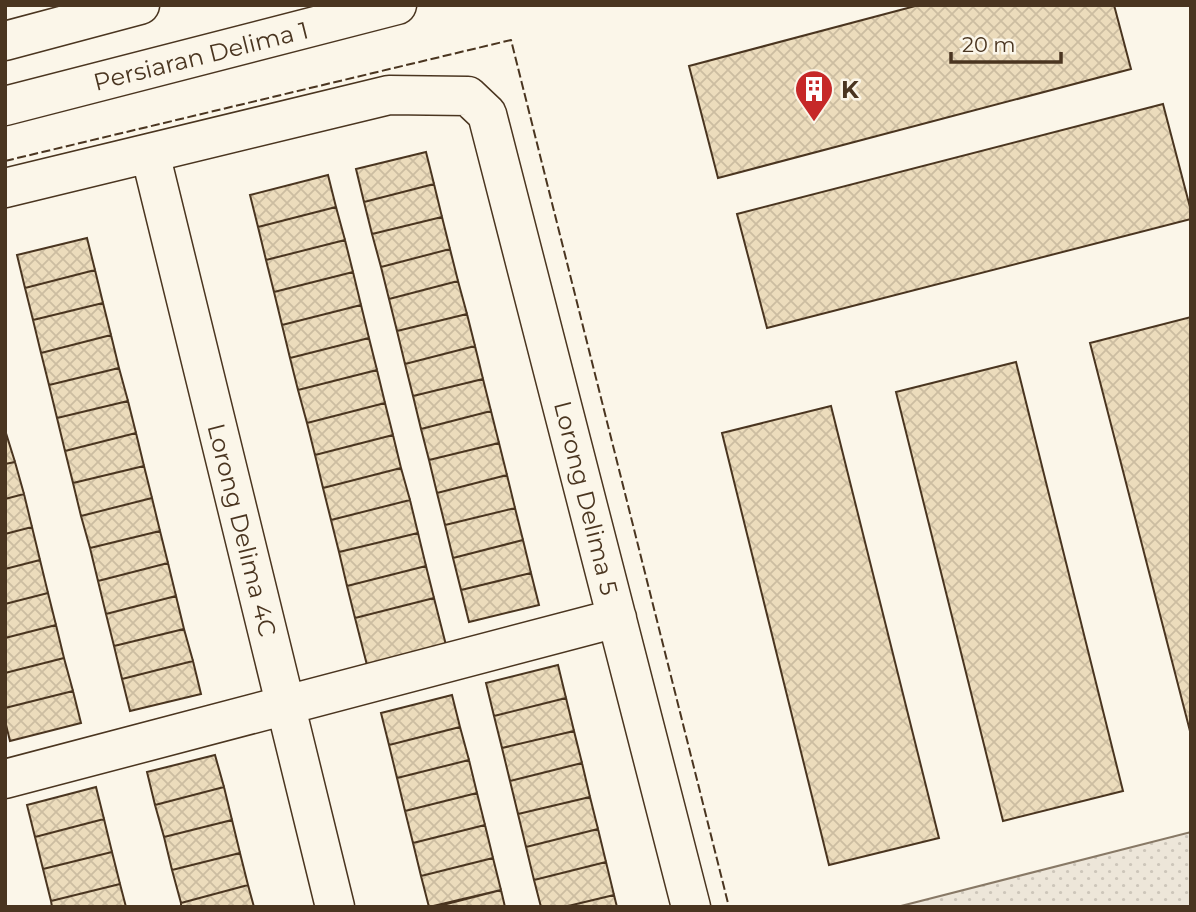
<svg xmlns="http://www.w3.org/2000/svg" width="1196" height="912" viewBox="0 0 1196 912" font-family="Montserrat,sans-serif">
	<defs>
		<pattern id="park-dots" width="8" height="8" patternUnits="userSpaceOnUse" patternTransform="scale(1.75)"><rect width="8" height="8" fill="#ede6d9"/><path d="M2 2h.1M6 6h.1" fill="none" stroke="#cdc6ba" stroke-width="1.8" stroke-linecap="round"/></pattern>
		<pattern id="building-cross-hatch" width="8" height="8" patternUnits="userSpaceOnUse" patternTransform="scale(1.75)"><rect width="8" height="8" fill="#ecdcbc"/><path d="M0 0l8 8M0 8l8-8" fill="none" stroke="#ccbda1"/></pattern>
	</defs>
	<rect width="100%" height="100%" fill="#fbf6e9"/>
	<!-- park -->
	<path fill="url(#park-dots)" stroke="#887966" stroke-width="2" d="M1191 832V907H897Z"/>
	<!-- building -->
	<path fill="url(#building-cross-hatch)" stroke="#4a3520" stroke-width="2" d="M919 5H1114L1131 69 718 178 689 66Z
		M1163 104 1191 211V219L767 328 737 214Z
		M426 152 434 184 364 202 356 169Z
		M328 175 336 207 258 227 250 195Z
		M434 184 442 217 372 234 364 202Z
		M336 207 345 240 266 260 258 227Z
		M442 217 450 249 381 267 372 234Z
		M87 238 95 270 25 288 17 255Z
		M345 240 353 272 274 292 266 260Z
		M450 249 458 281 389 299 381 267Z
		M95 270 103 303 33 320 25 288Z
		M353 272 361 305 282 325 274 292Z
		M458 281 467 314 397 331 389 299Z
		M103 303 111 335 41 353 33 320Z
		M361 305 369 338 290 358 282 325Z
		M467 314 475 346 405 364 397 331Z
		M1191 317V735L1090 343Z
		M111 335 119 368 49 385 41 353Z
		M369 338 377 370 298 390 290 358Z
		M475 346 483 379 413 396 405 364Z
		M1016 362 1123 791 1003 821 896 392Z
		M119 368 128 401 57 418 49 385Z
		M377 370 385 403 307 423 298 390Z
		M483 379 491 411 421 429 413 396Z
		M128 401 136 433 65 451 57 418Z
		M385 403 393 435 315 455 307 423Z
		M831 406 939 838 829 865 722 433Z
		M491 411 499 443 429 460 421 429Z
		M5 430 15 462 5 464Z
		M136 433 144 466 73 483 65 451Z
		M393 435 401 468 323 488 315 455Z
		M499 443 507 475 437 493 429 460Z
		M15 462 24 494 5 499V464Z
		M144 466 152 498 81 516 73 483Z
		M401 468 410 500 331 520 323 488Z
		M507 475 515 508 445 525 437 493Z
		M24 494 32 527 5 534V499Z
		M152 498 160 531 90 548 81 516Z
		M410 500 418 533 339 552 331 520Z
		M515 508 523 540 453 558 445 525Z
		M32 527 40 560 5 569V534Z
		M160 531 168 563 98 581 90 548Z
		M418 533 426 566 347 586 339 552Z
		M523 540 531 573 461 590 453 558Z
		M40 560 48 593 5 604V569Z
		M168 563 176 596 106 614 98 581Z
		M426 566 434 598 355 618 347 586Z
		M531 573 539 605 469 622 461 590Z
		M48 593 56 625 5 638V604Z
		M176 596 184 629 114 646 106 614Z
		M434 598 447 649 368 669 355 618Z
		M56 625 64 658 5 673V638Z
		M184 629 193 661 122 679 114 646Z
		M64 658 73 691 5 708V673Z
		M193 661 201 694 130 711 122 679Z
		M558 665 566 698 494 716 486 683Z
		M73 691 81 723 10 741 5 721V708Z
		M452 695 460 727 389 745 381 713Z
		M566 698 574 731 502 748 494 716Z
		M460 727 469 760 397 778 389 745Z
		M574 731 582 763 510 781 502 748Z
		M215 755 224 787 155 805 147 772Z
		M469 760 477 793 405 811 397 778Z
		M582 763 590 797 518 814 510 781Z
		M96 787 104 819 35 837 27 805Z
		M224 787 232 820 164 837 155 805Z
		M477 793 485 825 413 843 405 811Z
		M590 797 598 829 526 847 518 814Z
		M104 819 112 852 43 869 35 837Z
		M232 820 240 853 172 870 164 837Z
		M485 825 493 858 421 876 413 843Z
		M598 829 606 862 534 880 526 847Z
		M112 852 120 884 51 901 43 869Z
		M240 853 248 885 181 903 172 870Z
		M493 858 501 890 429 907 421 876Z
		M606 862 614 895 564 907H541L534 880Z
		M120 884 126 907H52L51 901Z
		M248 885 254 907H181V903Z
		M501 890 505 907H435Z
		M614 895 617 907H564Z"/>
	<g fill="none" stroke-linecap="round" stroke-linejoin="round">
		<defs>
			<path id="minor" d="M5 41 140 5
				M5 106 397 5
				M150 153 335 907
				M5 188 389 95 468 96 487 114 691 907
				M5 779 617 618"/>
		</defs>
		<!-- minor casing -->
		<use href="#minor" stroke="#4a3520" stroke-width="41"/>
		<!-- minor -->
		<use href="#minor" stroke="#fbf6e9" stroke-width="38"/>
		<!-- fence -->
		<path stroke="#4a3520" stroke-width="2" stroke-dasharray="9 3.5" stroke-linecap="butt" d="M5 161 511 40 729 907"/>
	</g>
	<!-- icons -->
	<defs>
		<symbol id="building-pin" viewBox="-11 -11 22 30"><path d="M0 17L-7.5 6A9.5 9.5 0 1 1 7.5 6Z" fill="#c62828" stroke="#fbf6e9"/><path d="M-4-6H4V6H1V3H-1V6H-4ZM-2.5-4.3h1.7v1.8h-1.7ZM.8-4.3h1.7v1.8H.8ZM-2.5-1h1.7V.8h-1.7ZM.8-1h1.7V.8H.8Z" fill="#fff"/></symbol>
	</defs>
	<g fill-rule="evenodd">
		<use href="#building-pin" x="792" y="67" width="44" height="60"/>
	</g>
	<g text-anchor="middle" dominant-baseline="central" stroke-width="5" stroke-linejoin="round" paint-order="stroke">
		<!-- street labels -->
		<g font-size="24" fill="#4a3520" stroke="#fbf6e9">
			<text transform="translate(201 56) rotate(-14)">Persiaran Delima 1</text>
			<text transform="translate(586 498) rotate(76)">Lorong Delima 5</text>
			<text transform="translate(242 530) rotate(76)">Lorong Delima 4C</text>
		</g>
		<!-- poi labels -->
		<g font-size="24" font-weight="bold" fill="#4a3520" stroke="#fbf6e9" text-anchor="start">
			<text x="841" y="89">K</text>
		</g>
	</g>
	<!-- border -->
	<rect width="1196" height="912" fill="none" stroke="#4a3520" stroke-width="14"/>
	<!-- scale -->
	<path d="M951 52v10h110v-10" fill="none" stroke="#4a3520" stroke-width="3.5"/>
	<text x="962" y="52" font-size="21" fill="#4a3520" stroke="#fbf6e9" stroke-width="5" paint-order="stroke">20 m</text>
</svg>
